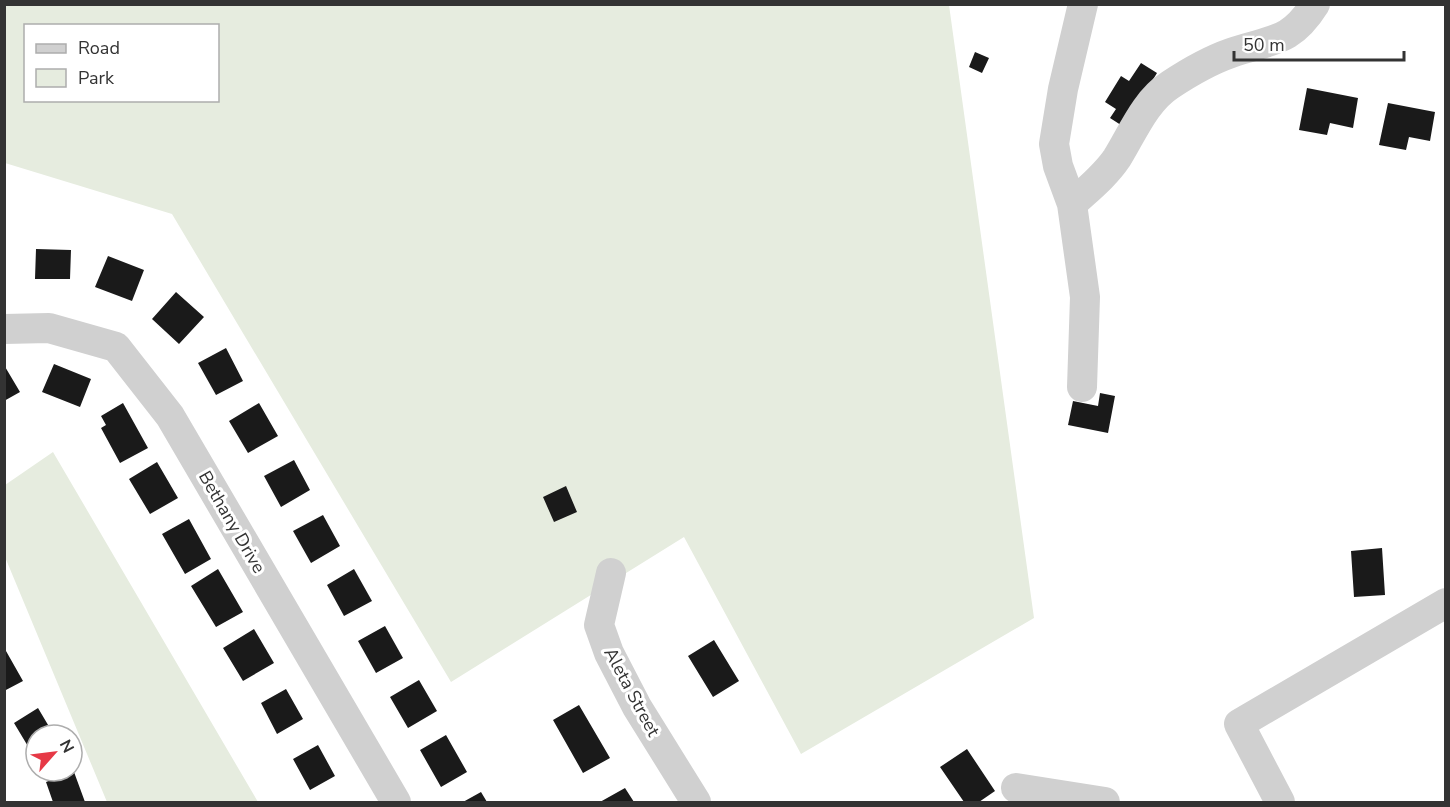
<svg xmlns="http://www.w3.org/2000/svg" width="1450" height="807" viewBox="0 0 1450 807" font-family="'Nunito Sans',sans-serif">
	<rect width="100%" height="100%" fill="#fff"/>
	<!-- green -->
	<path fill="#e6ecdf" fill-rule="evenodd" d="M4 5H949L1034 618 801 754 684 537 451 682 172 214 5 163ZM26 26H218V100H26Z
		M53 452 258 802H107L5 557V485Z"/>
	<!-- building -->
	<path fill="#1a1a1a" d="M975 52 989 58 982 73 969 67Z
		M1141 63 1157 73 1124 127 1110 118 1116 109 1105 102 1121 76 1129 81Z
		M1307 88 1358 98 1353 128 1330 123 1327 135 1299 130Z
		M1388 103 1435 112 1430 141 1409 137 1406 150 1379 145Z
		M36 249 71 250 70 279H35Z
		M108 256 144 270 132 301 95 287Z
		M176 292 204 317 179 344 152 319Z
		M226 348 243 381 216 395 198 363Z
		M54 364 91 379 80 407 42 392Z
		M4 365 20 392 4 401Z
		M1100 393 1115 396 1108 433 1068 425 1073 401 1098 406Z
		M123 403 148 448 120 463 101 428 106 425 101 416Z
		M259 403 278 436 248 453 229 421Z
		M294 460 310 490 281 507 264 476Z
		M157 462 178 498 150 514 129 479Z
		M566 486 577 512 554 522 543 497Z
		M323 515 340 546 311 563 293 531Z
		M189 519 211 559 185 574 162 534Z
		M1382 548 1385 595 1354 597 1351 551Z
		M218 569 243 612 216 627 191 586Z
		M354 569 372 601 344 616 327 585Z
		M385 626 403 658 376 673 358 641Z
		M254 629 274 663 243 681 223 648Z
		M714 640 739 681 713 697 688 656Z
		M6 651 23 681 4 691V652Z
		M419 680 437 711 408 728 390 697Z
		M286 689 303 719 277 734 261 703Z
		M579 705 610 758 583 773 553 720Z
		M38 708 54 735H36V750L32 753 14 723Z
		M446 735 467 772 441 787 420 750Z
		M318 745 335 776 310 790 293 759Z
		M967 749 995 791 979 802H964L940 767Z
		M74 772 85 802H53L46 782Z
		M625 788 634 802H600Z
		M481 792 487 802H463Z"/>
	<g fill="none" stroke-linecap="round" stroke-linejoin="round">
		<!-- minor -->
		<path stroke="#d0d0d0" stroke-width="30" d="M1072 204C1087 190 1105 176 1117 158 1132 134 1145 101 1170 85 1188 73 1211 60 1231 53 1271 39 1290 44 1315 4
			M4 329 49 328 116 347 170 416 396 802
			M1082 387 1085 297 1072 204 1058 166 1054 144 1063 89 1083 4
			M611 573 599 625 609 653 637 707 696 802
			M1016 788 1105 802
			M1280 802 1239 724 1446 603"/>
	</g>
	<g text-anchor="middle" dominant-baseline="central" stroke-width="6" stroke-linejoin="round" paint-order="stroke">
		<!-- street labels -->
		<g font-size="18" fill="#333" stroke="#fff">
			<text transform="translate(232 522) rotate(60)">Bethany Drive</text>
			<text transform="translate(632 692) rotate(62)">Aleta Street</text>
		</g>
	</g>
	<!-- border -->
	<rect width="1450" height="807" fill="none" stroke="#333333" stroke-width="12"/>
	<!-- legend -->
	<rect x="24" y="24" width="195" height="78" fill="#ffffff" stroke="#adadad" stroke-width="1.5"/>
	<rect x="36" y="44" width="30" height="9" fill="#d0d0d0" stroke="#adadad" stroke-width="1.5"/>
	<text x="78" y="54" font-size="18" fill="#333333">Road</text>
	<rect x="36" y="69" width="30" height="18" fill="#e6ecdf" stroke="#adadad" stroke-width="1.5"/>
	<text x="78" y="84" font-size="18" fill="#333333">Park</text>
	<!-- north arrow -->
	<g transform="translate(54 753) rotate(62)"><circle r="28" fill="#ffffff" stroke="#adadad" stroke-width="1.5"/>
	<path d="M0-4.5L10 22L0 15L-10 22Z" fill="#e63946"/>
	<text y="-9" font-size="16" font-weight="bold" text-anchor="middle" fill="#333333">N</text>
	</g>
	<!-- scale -->
	<path d="M1234 51v9h170v-9" fill="none" stroke="#333333" stroke-width="3"/>
	<text x="1243" y="51" font-size="18" fill="#333333" stroke="#ffffff" stroke-width="4.5" paint-order="stroke">50 m</text>
</svg>
